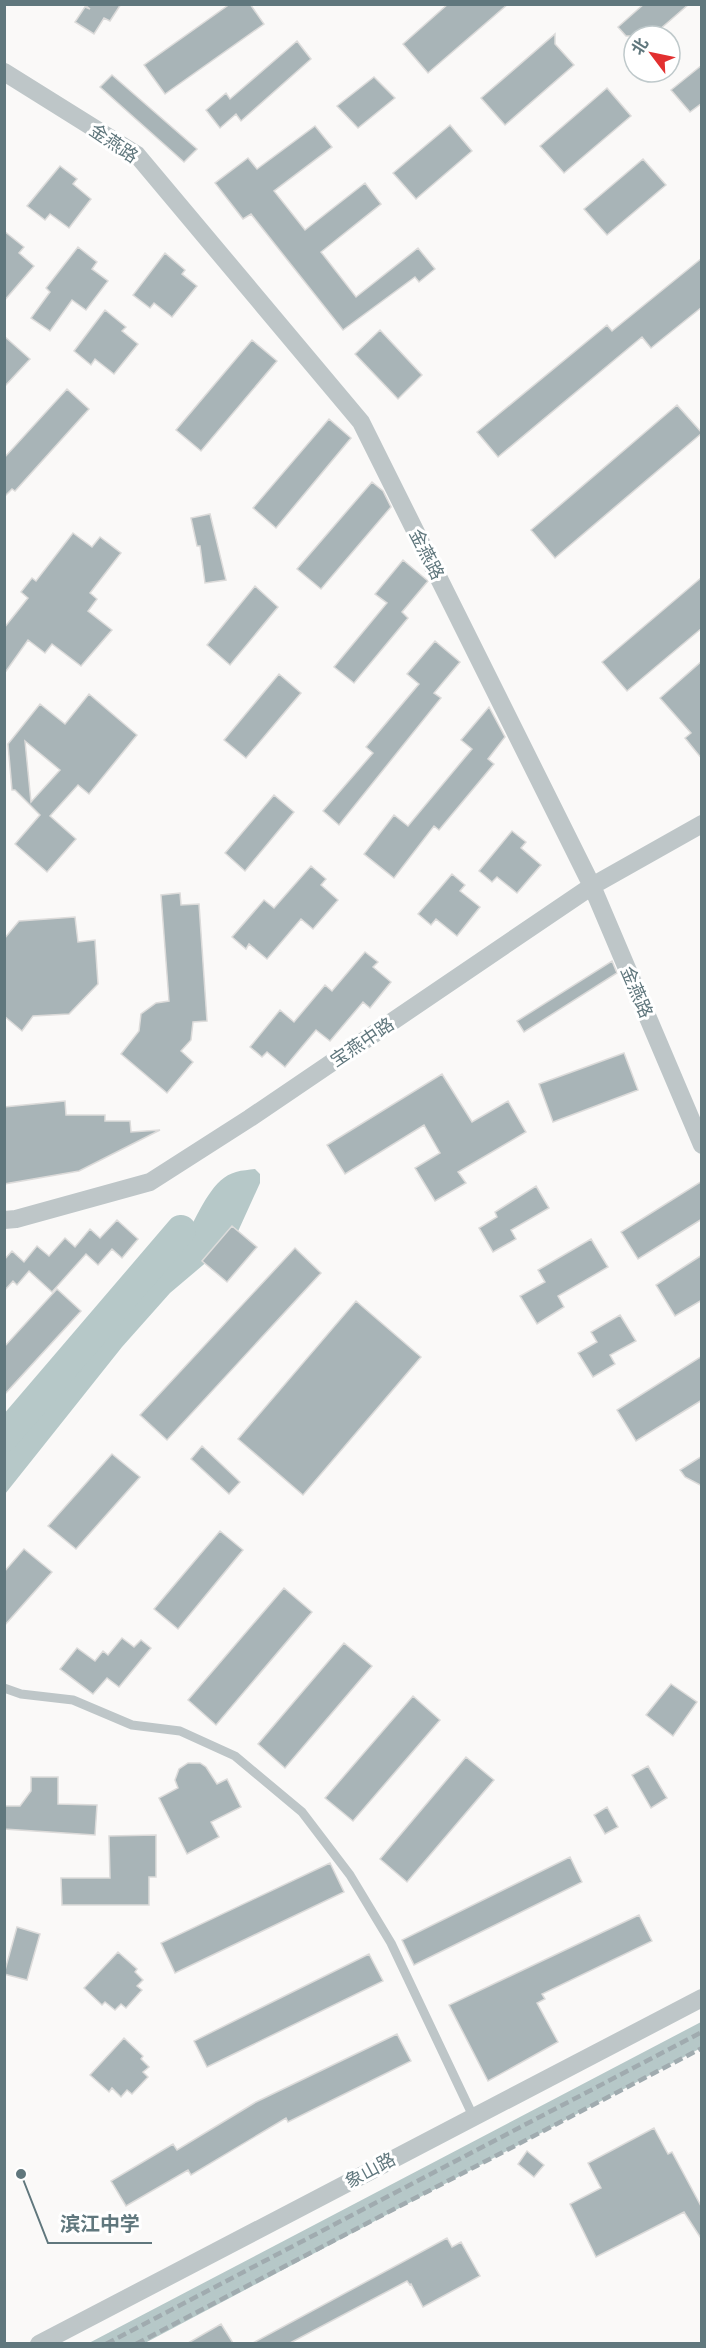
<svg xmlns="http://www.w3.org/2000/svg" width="706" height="2348" viewBox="0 0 706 2348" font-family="Inter,'Noto Sans SC',sans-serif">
	<rect width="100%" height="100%" fill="#faf9f8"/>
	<!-- water -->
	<path fill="#b6c8c8" d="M255 1169 260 1174V1183L235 1238 170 1293 122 1347 5 1494V1449L190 1228C201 1209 213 1178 236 1172 242 1170 249 1170 255 1169Z
		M701 2022V2048L145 2343H89Z"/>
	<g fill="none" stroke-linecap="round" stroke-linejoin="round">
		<!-- river -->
		<path stroke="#b6c8c8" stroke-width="30" d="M4 1437 181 1230"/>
	</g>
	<!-- building -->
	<path fill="#a8b4b7" stroke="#dcdbda" stroke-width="1.5" fill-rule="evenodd" d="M84 4H121L110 21 104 18 94 34 75 22 85 7 90 9Z
		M230 4H250L264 24 165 94 144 65Z
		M448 4H508L428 73 403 44Z
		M644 4H689L652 36H626L618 27Z
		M555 34V44L574 65 505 125 481 98Z
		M297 41 311 59 241 121 236 114 220 128 206 110 226 93 230 99Z
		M702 65V103L690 112 671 90Z
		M112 75 197 149 184 162 100 87Z
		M374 77 395 98 358 128 337 106Z
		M607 88 631 116 564 173 540 146Z
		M450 125 472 151 416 199 393 173Z
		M315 126 332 147 274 191 305 230 365 183 381 204 321 252 356 297 418 248 435 269 419 282 415 277 343 330 251 214 243 219 215 183 248 158 257 169Z
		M643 159 666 185 607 235 584 209Z
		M60 166 77 179 73 184 91 199 69 228 50 214 45 220 27 206Z
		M4 231 24 247 19 253 34 266 4 301Z
		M78 247 97 262 92 269 108 281 86 310 72 300 50 331 31 318 50 292 46 288Z
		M165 253 185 270 182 274 197 286 172 317 154 303 150 308 133 295Z
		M702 258V307L651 348 642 337 498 457 477 432 607 325 612 331Z
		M105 310 126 327 122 331 138 344 114 374 95 359 91 365 74 351Z
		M380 330 422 375 398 399 355 354Z
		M4 336 30 359 4 387Z
		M252 340 277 361 201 451 176 430Z
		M67 389 89 409 15 491 12 489 4 497V458Z
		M677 405 702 433 555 558 531 530Z
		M329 419 351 438 276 528 253 508Z
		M372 482 383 491 391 507 321 589 297 569Z
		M210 514 226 580 205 583 200 546H197L191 518Z
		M73 533 92 547 100 537 121 553 90 593 97 599 88 611 112 630 81 666 52 644 45 653 28 640 4 674V628L28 598 21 592 32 578 36 581Z
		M403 560 428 581 402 612 408 618 354 683 334 667 387 603 375 594Z
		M702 577V628L627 691 602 662Z
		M255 586 278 607 230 665 207 645Z
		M435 641 460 662 434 693 441 698 339 825 323 811 373 753 366 747 419 684 407 674Z
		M702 661V759L685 738 691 733 660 698Z
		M279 674 301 693 246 758 224 740Z
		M89 694 137 735 89 794 78 785 50 816 76 839 47 872 15 844 40 815 15 790H12L8 744 40 704 65 724ZM25 741 60 770 31 802Z
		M489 707 505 737 488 759 494 764 439 830 434 826 394 878 364 854 394 815 408 826 472 749 461 740Z
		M274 795 294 812 245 871 225 853Z
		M512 831 526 842 521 848 541 865 517 893 497 877 492 882 479 871Z
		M311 866 326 879 321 885 338 900 313 929 301 919 267 959 249 944 246 949 232 937 264 900 274 908Z
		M452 874 465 885 460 891 480 907 457 936 436 919 431 925 418 914Z
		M180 893 181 905 199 904 207 1021 193 1022 191 1040 181 1051 193 1062 167 1093 121 1054 139 1031 141 1014 156 1003 169 1001 161 895Z
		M75 917 78 942 95 940 98 984 69 1014 33 1016 22 1031 4 1016V939L19 921Z
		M365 952 378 962 373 967 391 982 370 1008 363 1002 330 1041 316 1030 285 1067 267 1052 262 1057 250 1047 280 1010 294 1022 325 985 332 991Z
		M612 961 617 973 524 1032 517 1021Z
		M624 1053 638 1090 553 1122 539 1084Z
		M442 1074 472 1122 508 1101 526 1132 458 1172 466 1183 435 1201 415 1168 440 1153 424 1125 345 1174 327 1145Z
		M65 1101 66 1115H105V1121H130L131 1132 160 1130 79 1171 4 1184V1107Z
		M702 1181V1219L638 1259 621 1232Z
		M536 1186 549 1208 511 1230 516 1239 493 1252 479 1228 497 1217 495 1212Z
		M117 1220 138 1239 122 1258 112 1249 98 1265 86 1254 52 1292 29 1271 17 1285 13 1281 4 1291V1260L12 1251 24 1262 37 1246 49 1256 65 1238 75 1247 90 1229 100 1238Z
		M232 1226 257 1247 227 1282 202 1261Z
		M591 1239 608 1267 558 1296 564 1307 537 1324 520 1296 545 1282 538 1270Z
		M295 1248 321 1273 167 1440 140 1415Z
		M702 1255V1300L675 1316 656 1285Z
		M57 1289 81 1311 4 1395V1347Z
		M356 1301 421 1357 303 1495 238 1439Z
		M620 1315 636 1341 610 1355 615 1364 593 1377 578 1353 597 1342 591 1332Z
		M702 1356V1400L636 1441 617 1410Z
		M202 1446 240 1482 229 1494 191 1459Z
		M112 1454 140 1477 76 1549 48 1526Z
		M702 1456V1486L685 1477 680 1470Z
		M220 1531 243 1550 178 1629 154 1609Z
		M24 1549 52 1572 4 1626V1572Z
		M284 1588 312 1612 216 1725 188 1700Z
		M122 1638 134 1647 141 1640 151 1648 119 1687 107 1678 93 1694 60 1669 77 1648 95 1661 103 1651 108 1655Z
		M344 1643 372 1666 285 1768 258 1744Z
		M671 1684 697 1702 673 1736 646 1715Z
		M413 1696 440 1720 353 1821 325 1798Z
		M466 1757 494 1780 407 1882 380 1859Z
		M188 1763H200L206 1767 217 1784 227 1779 241 1807 211 1822 219 1837 187 1854 159 1798 178 1788 175 1780 179 1769Z
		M648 1766 667 1798 651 1808 632 1775Z
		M31 1777H58V1804L97 1805 95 1835 4 1829V1806H20L31 1791Z
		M607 1807 618 1827 605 1834 594 1815Z
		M156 1835V1877H149V1905H62L61 1878H110L109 1836Z
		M570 1857 582 1882 414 1965 402 1940Z
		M330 1863 344 1892 175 1973 161 1943Z
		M639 1915 652 1941 542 1994 545 1999 537 2003 558 2042 488 2081 449 2005Z
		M17 1927 40 1934 27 1980 4 1974Z
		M118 1952 137 1969 135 1972 143 1980 137 1986 142 1990 126 2008 121 2004 115 2010 105 2002 102 2005 84 1988Z
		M369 1954 383 1981 207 2067 194 2041Z
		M397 2034 411 2061 288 2122 286 2118 191 2175 188 2170 126 2206 111 2181 173 2144 177 2150 256 2102Z
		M124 2038 143 2056 141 2059 149 2067 143 2072 148 2077 132 2094 127 2090 121 2097 112 2088 109 2092 90 2075Z
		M654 2128 668 2154 672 2152 702 2208V2240L684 2212 596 2257 570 2204 601 2188 588 2163Z
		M527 2151 544 2165 534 2177 518 2164Z
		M447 2238 452 2247 461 2242 480 2276 423 2307 411 2284 410 2285 407 2281 290 2343H253Z
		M221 2324 233 2343H188Z"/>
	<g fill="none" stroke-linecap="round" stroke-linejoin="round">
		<!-- lane -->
		<path stroke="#bec6c8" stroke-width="9" d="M4 1688 21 1694 73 1700 132 1725 180 1731 235 1756 302 1812 350 1875 391 1943 473 2116"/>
		<!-- street -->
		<path stroke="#bec6c8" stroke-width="18" d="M4 72 137 155 361 422 592 886 702 1145
			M4 1220 16 1219 150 1182 250 1118 592 886 702 824
			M39 2344 702 1998"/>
		<!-- rail -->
		<path stroke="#a0abaf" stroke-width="4.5" stroke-dasharray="9 4.5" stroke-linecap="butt" d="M106 2344 702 2032
			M136 2344 702 2048"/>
	</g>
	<g text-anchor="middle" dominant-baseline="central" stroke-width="6" stroke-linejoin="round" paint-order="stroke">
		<!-- street labels -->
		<g font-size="18" fill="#60777d" stroke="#fff">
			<text transform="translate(114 143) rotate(34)">金燕路</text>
			<text transform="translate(427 554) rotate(63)">金燕路</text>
			<text transform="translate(637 992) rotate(67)">金燕路</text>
			<text transform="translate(362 1042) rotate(-34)">宝燕中路</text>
			<text transform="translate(370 2170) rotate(-28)">象山路</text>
		</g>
	</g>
	<!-- callouts -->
	<path fill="none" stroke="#60777d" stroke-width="2" d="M21 2174L48 2243H152"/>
	<circle fill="#60777d" stroke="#fff" stroke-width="2" cx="21" cy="2174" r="6"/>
	<g font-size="20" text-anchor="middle" font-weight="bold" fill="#60777d" stroke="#fff" stroke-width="6" stroke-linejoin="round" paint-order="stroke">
		<text x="100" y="2231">滨江中学</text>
	</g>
	<!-- border -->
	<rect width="706" height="2348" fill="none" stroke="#60777d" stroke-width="12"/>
	<!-- north arrow -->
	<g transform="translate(652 54) rotate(302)"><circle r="28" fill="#ffffff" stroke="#bfc9cb" stroke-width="1.5"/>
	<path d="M0-4.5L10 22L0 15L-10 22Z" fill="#e23030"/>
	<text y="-9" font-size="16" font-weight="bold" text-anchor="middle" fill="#60777d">北</text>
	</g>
</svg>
